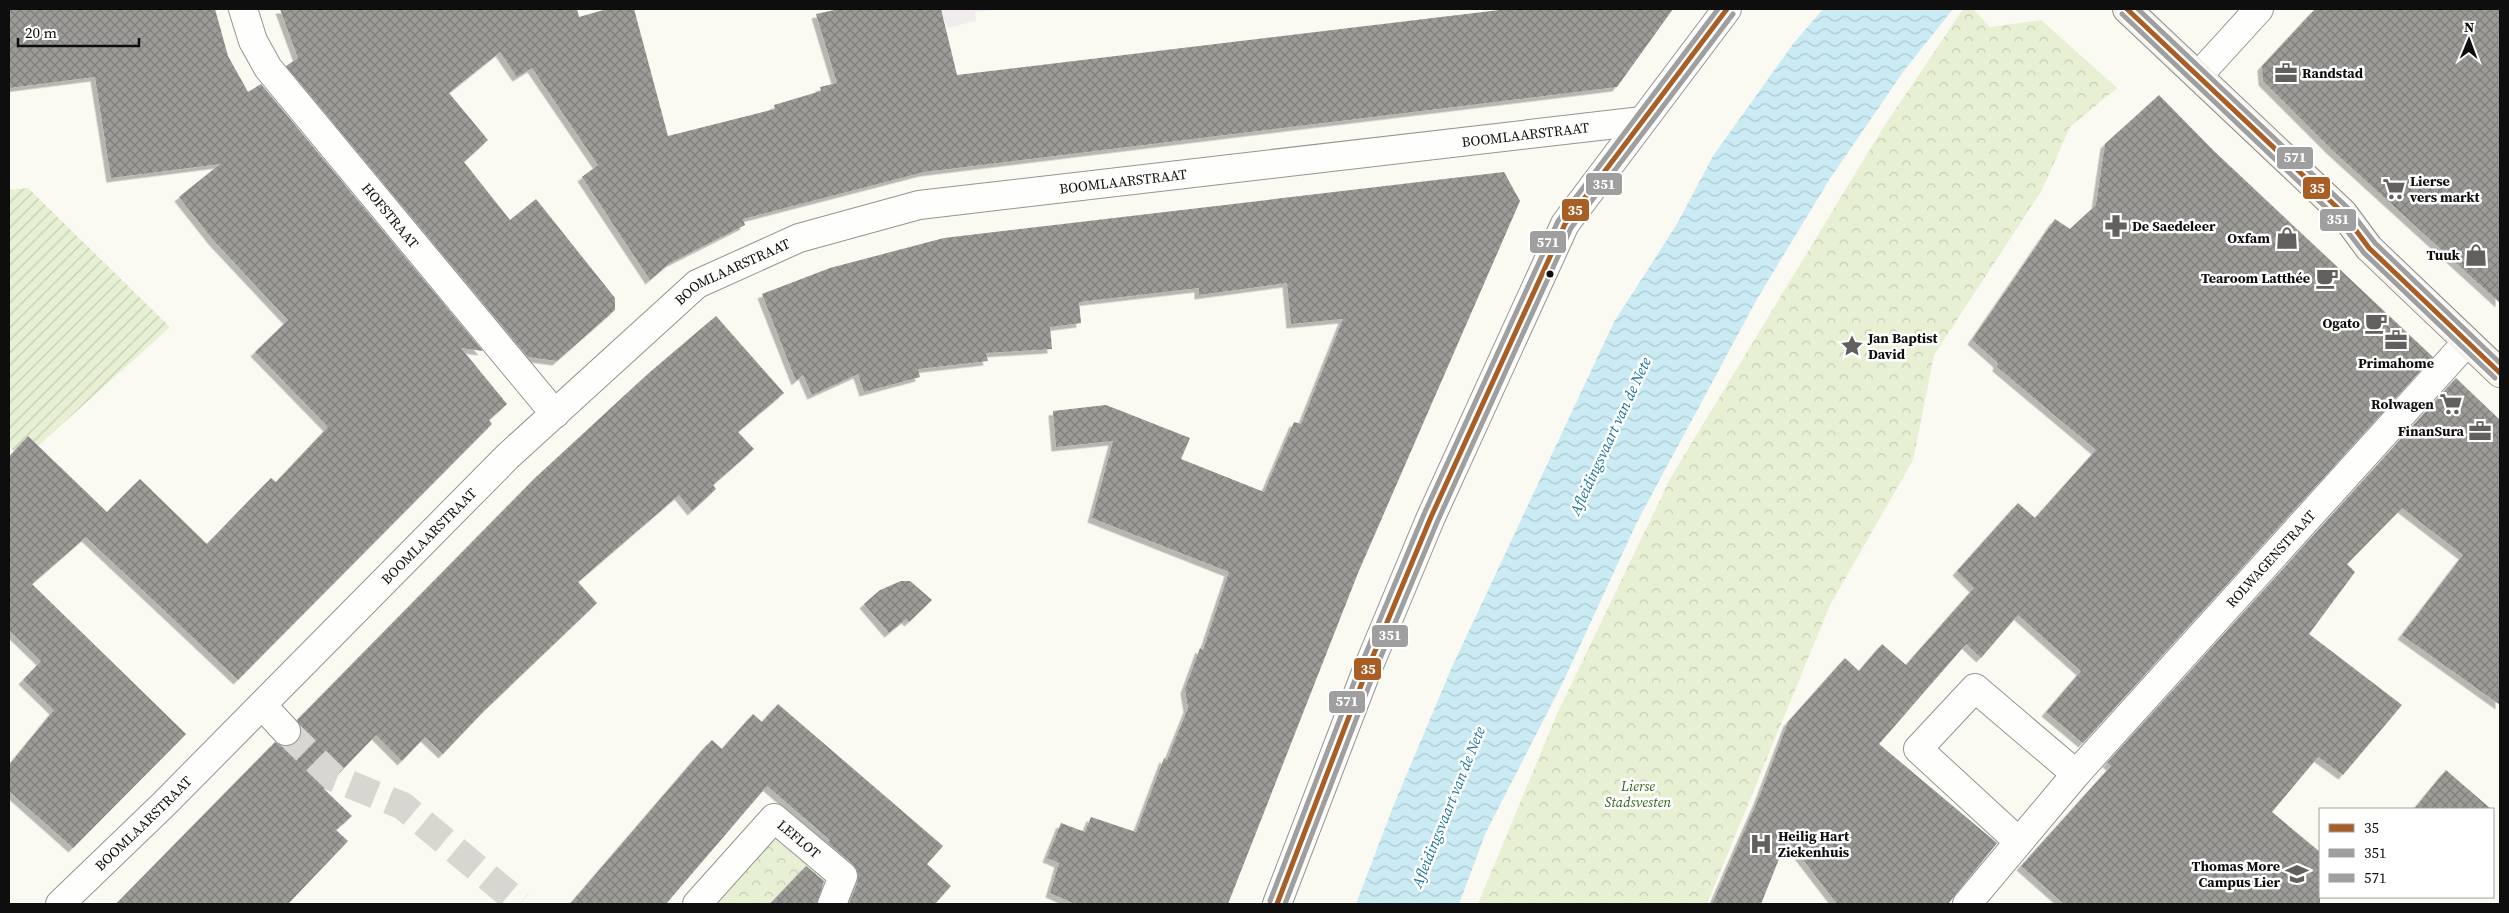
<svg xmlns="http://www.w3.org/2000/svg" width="2509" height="913" viewBox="0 0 2509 913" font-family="'Source Serif 4',serif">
	<defs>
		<pattern id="park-crowns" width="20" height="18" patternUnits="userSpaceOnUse" patternTransform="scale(1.25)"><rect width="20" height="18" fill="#e7f0d3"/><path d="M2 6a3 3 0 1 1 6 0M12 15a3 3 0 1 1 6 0" fill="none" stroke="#c5cdb4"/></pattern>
		<pattern id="garden-furrows" width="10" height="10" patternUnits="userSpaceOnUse" patternTransform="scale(1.25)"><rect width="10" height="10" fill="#e7f0d3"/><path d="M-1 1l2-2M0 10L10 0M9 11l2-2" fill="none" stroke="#c5cdb4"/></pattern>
		<pattern id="water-waves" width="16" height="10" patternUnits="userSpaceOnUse" patternTransform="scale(1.25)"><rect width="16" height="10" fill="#caebf3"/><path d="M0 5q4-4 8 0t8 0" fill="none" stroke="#acc8cf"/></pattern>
		<pattern id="building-cross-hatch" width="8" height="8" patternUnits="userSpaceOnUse" patternTransform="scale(1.25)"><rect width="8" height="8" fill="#9e9c98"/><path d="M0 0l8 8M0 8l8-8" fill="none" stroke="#7f7e7a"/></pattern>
		<filter id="shadow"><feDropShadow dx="-4.5" dy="4.5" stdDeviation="0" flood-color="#0004"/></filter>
	</defs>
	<rect width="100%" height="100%" fill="#faf9f2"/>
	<!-- industrial -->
	<path fill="#f1edef" d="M941 9H1006L975 12 976 21 947 28Z"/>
	<!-- park -->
	<path fill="url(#park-crowns)" d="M1963 9H1973L1990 27 2041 20 2117 88 2070 127 2042 190 1934 355 1913 460 1830 605 1707 904H1478L1557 714 1671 477 1883 128Z
		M776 835 826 878 817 904H716Z"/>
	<!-- garden -->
	<path fill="url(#garden-furrows)" d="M28 188 170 327 38 446 28 436 14 451 9 447V190Z"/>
	<!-- water -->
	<path fill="url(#water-waves)" d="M1823 9H1953L1903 72 1829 180 1757 299 1637 522 1564 680 1486 832 1459 904H1356L1393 807 1452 667 1614 322 1677 224 1713 156 1793 44Z"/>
	<!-- building -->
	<path fill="url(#building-cross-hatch)" filter="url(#shadow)" d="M9 9H215L228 56 248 92 261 84 483 351 461 348 507 404 489 420 492 424 238 680 86 537 32 584 186 734 73 848 9 791V765L54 710 23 680 41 661 9 630V457L28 436 107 512 140 479 207 544 271 478 276 482 328 427 255 352 288 320 213 240 179 197 220 164 111 178 95 77 9 88Z
		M280 9H577L579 17 607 9H634L668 136 775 109 774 105 821 91 820 87 837 83 816 14 839 9H941L957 75 1508 9H1673L1617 87 924 172 743 219 745 225 670 263 650 280 582 177 598 165 532 68 517 77 500 52 449 93 488 140 464 162 510 220 536 199 615 298V310L557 361 528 357 286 66 298 58Z
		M2315 9H2500V303L2332 150 2263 81 2262 66Z
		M2159 95 2214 151 2433 357 2083 743 2046 712 2081 671 2018 615 1981 658 1966 644 1879 744 1997 843 1948 904H1837L1787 839 1761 904H1712L1758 800 1788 722 1845 658 1859 671 1882 644 1906 665 1974 588 1957 571 2018 503 2035 518 2096 450 1997 367 1998 363 1972 340 2055 219 2070 229 2096 205 2105 144Z
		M1504 172 1520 201 1358 573 1228 904H1075L1050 893 1059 863 1047 858 1061 823 1085 832 1091 817 1136 832 1164 758 1167 760 1188 708 1185 689 1200 648 1203 650 1229 572 1092 518 1113 441 1056 447 1053 411 1106 405 1190 438 1181 459 1264 492 1294 422 1301 424 1343 319 1291 324 1287 283 1199 295V288L1079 302 1081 323 1050 327 1052 349 986 353 988 361 918 369 920 377 864 392 858 374 812 395 803 375 796 381 762 294 830 268 944 238Z
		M716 316 784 393 738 432 754 449 713 485 716 489 692 511 679 495 578 582 597 603 484 711 443 754 425 737 402 761 376 735 324 789 352 816 336 830 348 841 288 904H116L275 742 282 746H289L297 742 301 736V728L297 720 535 478 650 372Z
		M2456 378 2500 420V705L2402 635 2463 555 2402 508 2347 564 2355 572 2309 634 2402 705 2343 775 2318 757 2272 812 2320 852V904H2064L2021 866 2111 766 2107 763Z
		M901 581H910L932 600 909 622 906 619 889 633 864 604 880 590Z
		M778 704 943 846 927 864 951 886 935 904H849L858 881V873L853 864 828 843 830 840 767 786 666 904H570L705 747 712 740 722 749 753 714 762 722Z
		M2446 770 2491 809H2414Z
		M806 866 824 881 817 904H770Z"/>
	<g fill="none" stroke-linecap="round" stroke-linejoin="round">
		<!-- street-tunnel -->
		<path stroke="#d7d6d0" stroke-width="28" stroke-dasharray="28 14" stroke-linecap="butt" d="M286 731 334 778 403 806 520 904"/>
		<defs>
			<g id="street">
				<path id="s1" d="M243 9 253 41 268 68 555 414"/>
				<path d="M2198 76 2259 9"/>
				<path d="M262 705 286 731"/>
				<path d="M2018 841 1918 749 1975 688 2076 774"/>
				<path id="s2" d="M60 904 164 804 507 457 697 284 799 238 919 205 1642 121"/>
				<path id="s3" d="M697 904 774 818 843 876 832 904"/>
				<path d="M1277 904 1365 675 1431 517 1565 224 1727 9"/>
				<path id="s4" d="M1967 904 2076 774 2467 342"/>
			</g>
			<path id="secondary" d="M2127 9 2343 213 2369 248 2500 373"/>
		</defs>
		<!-- street casing -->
		<use href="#street" stroke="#949491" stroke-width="30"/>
		<!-- secondary casing -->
		<use href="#secondary" stroke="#8b8a87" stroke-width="30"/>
		<!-- street -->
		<use href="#street" stroke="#fefefd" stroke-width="28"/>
		<!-- secondary -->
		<use href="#secondary" stroke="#f5f2ea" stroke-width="28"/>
		<defs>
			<path id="bus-1" d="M2127 9 2343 213 2369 248 2500 373
				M1277 904 1365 675 1431 517 1565 224 1727 9"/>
			<path id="bus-2" d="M2122 14 2337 218 2364 253 2495 378
				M1285 904 1372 678 1438 520 1571 228 1733 14"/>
			<path id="bus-3" d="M2138 9 2348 208 2375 243 2500 363
				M1270 901 1358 672 1424 514 1558 221 1718 9"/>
		</defs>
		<!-- bus-1 casing -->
		<use href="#bus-1" stroke="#fff" stroke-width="9"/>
		<!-- bus-2 casing -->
		<use href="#bus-2" stroke="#fff" stroke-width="9"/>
		<!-- bus-3 casing -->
		<use href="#bus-3" stroke="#fff" stroke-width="9"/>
		<!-- bus-1 -->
		<use href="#bus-1" stroke="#a85e24" stroke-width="5"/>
		<!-- bus-2 -->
		<use href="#bus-2" stroke="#9f9f9f" stroke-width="5"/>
		<!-- bus-3 -->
		<use href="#bus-3" stroke="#9f9f9f" stroke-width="5"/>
	</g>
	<!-- icons -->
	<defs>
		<symbol id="office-bare" viewBox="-9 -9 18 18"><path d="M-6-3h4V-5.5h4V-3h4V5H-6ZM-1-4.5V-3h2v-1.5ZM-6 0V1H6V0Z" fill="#61605e" stroke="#fff" stroke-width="2.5" paint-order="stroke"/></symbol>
		<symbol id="supermarket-bare" viewBox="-9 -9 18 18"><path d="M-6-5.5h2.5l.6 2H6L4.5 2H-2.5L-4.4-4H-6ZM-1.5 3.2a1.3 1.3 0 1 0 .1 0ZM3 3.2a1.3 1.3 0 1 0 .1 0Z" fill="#61605e" stroke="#fff" stroke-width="2.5" paint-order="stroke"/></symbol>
		<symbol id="pharmacy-bare" viewBox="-9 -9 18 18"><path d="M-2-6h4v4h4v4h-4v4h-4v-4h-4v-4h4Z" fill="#61605e" stroke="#fff" stroke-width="2.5" paint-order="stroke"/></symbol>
		<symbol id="shop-bare" viewBox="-9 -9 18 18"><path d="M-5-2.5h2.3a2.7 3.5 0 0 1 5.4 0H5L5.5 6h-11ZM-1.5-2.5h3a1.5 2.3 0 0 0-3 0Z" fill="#61605e" stroke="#fff" stroke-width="2.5" paint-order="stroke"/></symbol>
		<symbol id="cafe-bare" viewBox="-9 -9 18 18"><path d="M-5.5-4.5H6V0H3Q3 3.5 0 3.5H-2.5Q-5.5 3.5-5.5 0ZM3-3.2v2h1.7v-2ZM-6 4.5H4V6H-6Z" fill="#61605e" stroke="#fff" stroke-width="2.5" paint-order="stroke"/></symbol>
		<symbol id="sight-bare" viewBox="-9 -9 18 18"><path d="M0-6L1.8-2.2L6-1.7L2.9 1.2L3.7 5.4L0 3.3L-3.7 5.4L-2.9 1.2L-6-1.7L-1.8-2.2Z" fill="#61605e" stroke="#fff" stroke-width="2.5" paint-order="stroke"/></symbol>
		<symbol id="hospital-bare" viewBox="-9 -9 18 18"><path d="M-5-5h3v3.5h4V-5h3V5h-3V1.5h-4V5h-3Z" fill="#61605e" stroke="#fff" stroke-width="2.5" paint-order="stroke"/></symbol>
		<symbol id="university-bare" viewBox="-9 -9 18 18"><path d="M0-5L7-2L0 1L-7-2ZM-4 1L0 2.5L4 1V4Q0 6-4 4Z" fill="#61605e" stroke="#fff" stroke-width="2.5" paint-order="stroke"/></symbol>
	</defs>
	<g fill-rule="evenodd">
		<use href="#office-bare" x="2270" y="57" width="32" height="32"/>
		<use href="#supermarket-bare" x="2378" y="173" width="32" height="32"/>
		<use href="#pharmacy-bare" x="2100" y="210" width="32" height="32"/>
		<use href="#shop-bare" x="2271" y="222" width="32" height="32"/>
		<use href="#shop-bare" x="2460" y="239" width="32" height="32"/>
		<use href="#cafe-bare" x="2311" y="262" width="32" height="32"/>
		<use href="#cafe-bare" x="2360" y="307" width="32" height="32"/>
		<use href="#office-bare" x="2380" y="324" width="32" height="32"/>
		<use href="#sight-bare" x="1836" y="330" width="32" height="32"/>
		<use href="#supermarket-bare" x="2435" y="388" width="32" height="32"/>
		<use href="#office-bare" x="2464" y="415" width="32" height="32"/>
		<use href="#hospital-bare" x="1745" y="828" width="32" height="32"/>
		<use href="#university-bare" x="2281" y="858" width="32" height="32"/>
	</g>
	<!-- markers -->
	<circle fill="#0e0e0e" stroke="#fff" stroke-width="2" cx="1550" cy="274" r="4.5"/>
	<g text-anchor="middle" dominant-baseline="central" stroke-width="5" stroke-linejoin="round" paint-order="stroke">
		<!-- poi labels -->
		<g font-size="14" font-weight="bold" fill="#0e0e0e" stroke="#fff" text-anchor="end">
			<text x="2302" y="73" text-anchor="start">Randstad</text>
			<text x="2410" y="181" text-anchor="start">Lierse<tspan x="2410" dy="16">vers markt</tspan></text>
			<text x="2132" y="226" text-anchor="start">De Saedeleer</text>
			<text x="2270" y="238">Oxfam</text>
			<text x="2460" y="255">Tuuk</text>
			<text x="2310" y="278">Tearoom Latthée</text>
			<text x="2360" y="323">Ogato</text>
			<text x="1868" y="338" text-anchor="start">Jan Baptist<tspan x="1868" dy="16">David</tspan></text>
			<text x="2396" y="363" text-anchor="middle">Primahome</text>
			<text x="2434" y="404">Rolwagen</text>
			<text x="2464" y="431">FinanSura</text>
			<text x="1778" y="836" text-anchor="start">Heilig Hart<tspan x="1778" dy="16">Ziekenhuis</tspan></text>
			<text x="2280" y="866">Thomas More<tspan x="2280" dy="16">Campus Lier</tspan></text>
		</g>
		<!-- street labels -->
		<g font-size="14" fill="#0e0e0e" stroke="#fff">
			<text stroke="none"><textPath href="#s2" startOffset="1736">BOOMLAARSTRAAT</textPath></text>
			<text stroke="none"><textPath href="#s2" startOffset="1331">BOOMLAARSTRAAT</textPath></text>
			<text stroke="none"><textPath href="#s1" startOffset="256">HOFSTRAAT</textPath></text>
			<text stroke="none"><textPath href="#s2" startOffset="926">BOOMLAARSTRAAT</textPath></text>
			<text stroke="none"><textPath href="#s2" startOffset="521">BOOMLAARSTRAAT</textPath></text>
			<text stroke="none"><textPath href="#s4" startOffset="460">ROLWAGENSTRAAT</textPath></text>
			<text stroke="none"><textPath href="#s2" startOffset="116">BOOMLAARSTRAAT</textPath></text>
			<text stroke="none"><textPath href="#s3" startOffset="148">LEFLOT</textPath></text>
		</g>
		<!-- park labels -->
		<g font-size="14" font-style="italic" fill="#376420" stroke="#fff">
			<text x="1638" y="786">Lierse<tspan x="1638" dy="16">Stadsvesten</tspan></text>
		</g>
		<!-- water labels -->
		<g font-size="15" font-style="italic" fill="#1b749c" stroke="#fff">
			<text transform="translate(1610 436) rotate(-65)">Afleidingsvaart van de Nete</text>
			<text transform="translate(1448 807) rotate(-68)">Afleidingsvaart van de Nete</text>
		</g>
	</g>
	<g stroke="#fff" stroke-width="2">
		<rect x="2276" y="146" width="38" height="24" rx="5" fill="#9f9f9f"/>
		<rect x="1585" y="172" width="38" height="24" rx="5" fill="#9f9f9f"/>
		<rect x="2302" y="176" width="29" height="24" rx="5" fill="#a85e24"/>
		<rect x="1561" y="198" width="29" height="24" rx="5" fill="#a85e24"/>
		<rect x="2319" y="208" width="38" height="24" rx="5" fill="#9f9f9f"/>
		<rect x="1529" y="230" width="38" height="24" rx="5" fill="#9f9f9f"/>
		<rect x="1371" y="624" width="38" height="24" rx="5" fill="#9f9f9f"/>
		<rect x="1353" y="657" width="29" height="24" rx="5" fill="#a85e24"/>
		<rect x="1328" y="690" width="38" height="24" rx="5" fill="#9f9f9f"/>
	</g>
	<g font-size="14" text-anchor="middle" font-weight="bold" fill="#fff">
		<text x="2295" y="162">571</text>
		<text x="1604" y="189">351</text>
		<text x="2317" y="193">35</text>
		<text x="1575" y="215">35</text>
		<text x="2338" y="224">351</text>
		<text x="1548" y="247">571</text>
		<text x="1390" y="640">351</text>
		<text x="1368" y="674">35</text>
		<text x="1347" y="706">571</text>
	</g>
	<!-- border -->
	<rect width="2509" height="913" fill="none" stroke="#0e0e0e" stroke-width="20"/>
	<!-- legend -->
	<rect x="2319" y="808" width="175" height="90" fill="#ffffff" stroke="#9f9f9f"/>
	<rect x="2329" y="824" width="25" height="8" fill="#a85e24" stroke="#9f9f9f"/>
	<text x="2364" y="833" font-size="15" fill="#0e0e0e">35</text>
	<rect x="2329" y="849" width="25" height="8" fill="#9f9f9f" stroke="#9f9f9f"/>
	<text x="2364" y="858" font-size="15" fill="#0e0e0e">351</text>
	<rect x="2329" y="874" width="25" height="8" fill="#9f9f9f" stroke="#9f9f9f"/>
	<text x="2364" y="883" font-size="15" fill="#0e0e0e">571</text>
	<!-- north arrow -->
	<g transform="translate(2469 40) rotate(1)" stroke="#ffffff" stroke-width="4" paint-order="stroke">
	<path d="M0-4L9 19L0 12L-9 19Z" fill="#0e0e0e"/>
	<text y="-8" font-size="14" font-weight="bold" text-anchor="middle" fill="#0e0e0e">N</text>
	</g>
	<!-- scale -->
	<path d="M18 38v8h121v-8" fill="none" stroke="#0e0e0e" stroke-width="2.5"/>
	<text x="25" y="38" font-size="15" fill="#0e0e0e" stroke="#ffffff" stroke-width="4" paint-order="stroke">20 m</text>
</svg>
